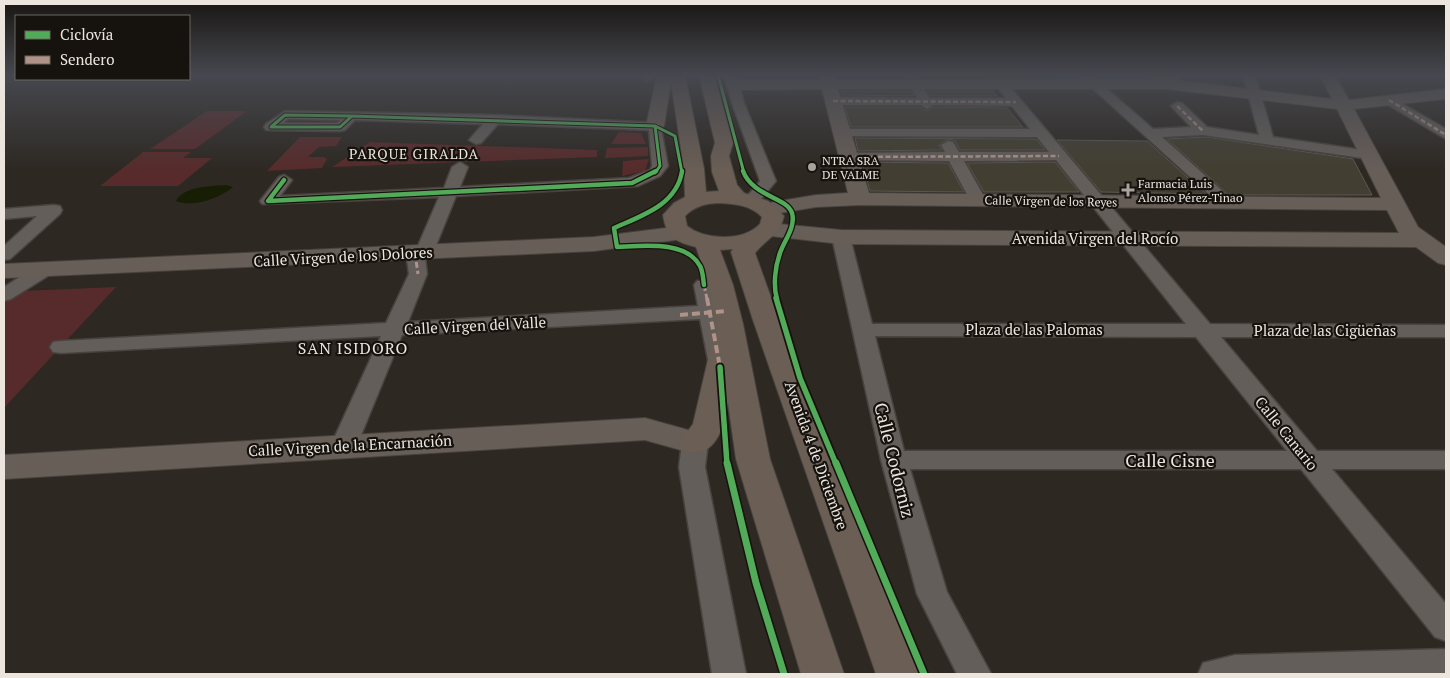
<svg xmlns="http://www.w3.org/2000/svg" width="1450" height="678" viewBox="0 0 1450 678" font-family="'PT Serif',serif">
	<rect width="100%" height="100%" fill="#2d2822"/>
	<!-- green -->
	<path fill="#572b2b" d="M207 111H247L195 149H150Z
		M619 132 641 133 646 144H611Z
		M300 137H342L336 146 319 147 308 157H323L327 159 322 168 267 171Z
		M370 142 597 150V157L332 167Z
		M648 147V156L605 158 607 148Z
		M143 152H191L183 158H212L178 186H100Z
		M649 159 645 171 622 176 623 161Z
		M116 287 4 408V303L22 291Z"/>
	<!-- water -->
	<path fill="#171e03" d="M226 185 233 187C220 198 193 208 176 201 184 186 212 186 226 185Z"/>
	<!-- building -->
	<path fill="#423e31" stroke="#5b5853" d="M841 91H911L914 96 842 95Z
		M927 91H993L997 96H930Z
		M845 107H920L926 111 934 107 1007 108 1023 127H851Z
		M1206 137 1353 159 1372 195H1229L1167 139Z
		M855 138 1033 139 1037 140 1045 150H960L955 141 948 139 939 145 942 150 858 151Z
		M1057 140 1147 141 1206 194 1101 192Z
		M862 162 948 163 964 192 870 191Z
		M1055 162 1079 192H984L967 163Z"/>
	<g fill="none" stroke-linecap="round" stroke-linejoin="round">
		<defs>
			<path id="street" d="M641 75H653V77L647 81 643 80Z
				M724 75H736L744 103 776 181 757 204 751 206 743 201 760 181 732 103Z
				M904 75H916L929 98H1006L995 84 997 81H1005L1210 324 1446 325V337H1221L1317 451H1446V469H1332L1446 604V641L1435 637 1301 469H910L947 592 991 674H957L917 594 881 460 832 237 835 233H847L850 237 872 324H1186L1056 160 964 161 986 200 978 205 970 200 949 161 843 160 841 157 848 153 945 152 941 145 948 141 953 142 959 152H1049L1037 137 837 136 835 133 842 129H1030L1012 106 933 105 927 109 921 105H833L827 101 833 97 917 98ZM875 336 1196 337 1287 451H904Z
				M1078 75H1091L1153 129 1191 127 1171 106 1177 102 1182 103 1207 127 1259 135 1243 75H1255L1273 137 1369 151 1376 155 1369 159 1203 135 1162 137 1236 203 1228 208 1222 206Z
				M1144 75H1158L1167 79V75H1179V81L1167 88Z
				M1389 96 1446 129V139L1385 103 1383 100 1385 97Z
				M285 111 495 115 660 123 668 166 660 176 638 186 456 196 433 253 430 257 425 258 427 274 408 322 698 306 694 285 697 281H711L718 305 734 307 737 311 734 315 721 317 731 365 728 370 720 372 712 370 709 365 700 319 402 335 357 445 353 451 344 454 335 451 331 445 381 336 61 353 53 352 50 347 53 342 61 341 386 323 409 274 406 253 409 249 417 248 439 197 262 204 260 201 279 177 284 175 292 180 280 196 444 188 452 167 460 162 468 167 460 187 629 178 650 170 652 166 649 130 498 124 481 143 476 144 469 140 483 124 355 120 345 130 340 131 266 130 264 127 266 124ZM288 119 340 120 337 123H284Z
				M54 205 60 206 62 210 60 214 10 259 4 260V246L37 216 4 219V209Z
				M44 264 51 266 53 270 51 274 11 299 4 301V287L37 266Z
				M695 434 704 437 708 443 705 467 746 674H712L679 467 682 443 686 437Z
				M1446 649V674H1198L1203 663 1235 655Z"/>
			<path id="secondary" d="M819 75H833L835 80 1167 79 1332 99 1320 75H1335L1349 100 1446 89V99L1354 109 1418 227 1446 247V265L1438 263 1416 247 841 244 761 235 758 230 761 225 769 223 841 230 1399 233 1387 210 860 205 816 207 768 215 760 214 757 209 760 204 768 203 816 195 848 193 822 89 734 90 726 85 734 80H820ZM838 89H1167L1337 109 1381 198 869 193Z
				M682 226 690 228 693 233 690 238 594 251 4 278V264L594 237Z
				M645 418 706 435 711 443 706 451 695 454 645 440 4 479V455Z"/>
			<path id="primary" d="M657 75H685L704 169 706 192 719 191 712 172 711 156 715 143 699 75H714L733 143 729 156 737 185 744 193 768 201 784 216C780 235 766 239 755 253L779 320 919 674H876L753 320 731 252 733 249 720 250 733 285 743 324 770 459 844 674H801L736 459 728 403C724 428 715 460 684 451L679 443 693 424 713 338 718 332 709 285 696 247C676 242 666 237 663 215L674 203 685 197 684 169 671 82 664 126 661 130H649L646 126ZM720 203C736 204 750 205 762 217L760 224C743 242 705 240 687 226L685 216C695 206 706 203 720 203Z"/>
		</defs>
		<!-- street casing -->
		<use href="#street" stroke="#48433f" stroke-width="3"/>
		<!-- secondary casing -->
		<use href="#secondary" stroke="#48433f" stroke-width="2"/>
		<!-- primary casing -->
		<use href="#primary" stroke="#48433f" stroke-width="2"/>
		<!-- street -->
		<use href="#street" fill="#635e5a" fill-rule="evenodd"/>
		<!-- secondary -->
		<use href="#secondary" fill="#675e58" fill-rule="evenodd"/>
		<!-- primary -->
		<use href="#primary" fill="#6a5e55" fill-rule="evenodd"/>
		<!-- quiet-far2 -->
		<path stroke="#af9288" stroke-width="2.5" stroke-dasharray="5 2.5" stroke-linecap="butt" d="M1389 100 1446 135
			M833 101 1016 102
			M1177 106 1203 131
			M848 157 1059 156"/>
		<!-- quiet-far1 -->
		<path stroke="#af9288" stroke-width="3" stroke-dasharray="6 3" stroke-linecap="butt" d="M415 253 418 274
			M704 285 707 299"/>
		<!-- quiet -->
		<path stroke="#af9288" stroke-width="4" stroke-dasharray="8 4" stroke-linecap="butt" d="M707 298 720 367
			M680 315 727 311"/>
		<defs>
			<path id="cycleway-far3" d="M718 75 744 173
				M285 115 352 116 340 127H271Z
				M352 116 655 126 660 166 655 173
				M655 126 675 136 682 173"/>
			<path id="cycleway-far2" d="M682 171C677 205 641 216 614 228L617 247C642 246 686 240 700 266 703 271 703 279 704 285
				M743 171C753 197 787 197 792 213 796 227 784 241 780 253 775 267 773 286 777 299
				M284 180 268 201 632 183 656 171"/>
			<path id="cycleway-far1" d="M776 298 800 378 836 464
				M720 367 727 464"/>
			<path id="cycleway" d="M727 463 756 583 784 674
				M836 463 924 674"/>
		</defs>
		<!-- cycleway-far3 casing -->
		<use href="#cycleway-far3" stroke="#16120e" stroke-width="5"/>
		<!-- cycleway-far2 casing -->
		<use href="#cycleway-far2" stroke="#16120e" stroke-width="7"/>
		<!-- cycleway-far1 casing -->
		<use href="#cycleway-far1" stroke="#16120e" stroke-width="9"/>
		<!-- cycleway casing -->
		<use href="#cycleway" stroke="#16120e" stroke-width="10"/>
		<!-- cycleway-far3 -->
		<use href="#cycleway-far3" stroke="#51ab58" stroke-width="3"/>
		<!-- cycleway-far2 -->
		<use href="#cycleway-far2" stroke="#51ab58" stroke-width="4.5"/>
		<!-- cycleway-far1 -->
		<use href="#cycleway-far1" stroke="#51ab58" stroke-width="5.5"/>
		<!-- cycleway -->
		<use href="#cycleway" stroke="#51ab58" stroke-width="7"/>
	</g>
	<!-- sky -->
	<linearGradient id="sky" x2="0" y2="1"><stop stop-color="#191613"/><stop offset="0.44" stop-color="#46484f"/><stop offset="1" stop-color="#46484f" stop-opacity="0"/></linearGradient>
	<rect width="1450" height="170" fill="url(#sky)"/>
	<!-- markers -->
	<g fill="#a8a39c" stroke="#16120e" stroke-width="2">
		<circle cx="812" cy="167" r="5"/>
		<path d="M1125.5 182.5h5v5h5v5h-5v5h-5v-5h-5v-5h5z"/>
	</g>
	<g text-anchor="middle" dominant-baseline="central" stroke-width="4.5" stroke-linejoin="round" paint-order="stroke">
		<!-- far-poi labels -->
		<g font-size="12" fill="#ebe5de" stroke="#16120e" text-anchor="start">
			<text x="822" y="160">NTRA SRA<tspan x="822" dy="14">DE VALME</tspan></text>
			<text x="1138" y="183">Farmacia Luis<tspan x="1138" dy="14">Alonso Pérez-Tinao</tspan></text>
		</g>
		<!-- far-street labels -->
		<g font-size="12" fill="#ebe5de" stroke="#16120e">
			<text transform="translate(1051 201) rotate(1)">Calle Virgen de los Reyes</text>
		</g>
		<!-- far-neighbourhood labels -->
		<g font-size="14" letter-spacing="1" fill="#ebe5de" stroke="#16120e">
			<text x="414" y="153">PARQUE GIRALDA</text>
		</g>
		<!-- street labels -->
		<g font-size="15" fill="#ebe5de" stroke="#16120e">
			<text x="1095" y="238">Avenida Virgen del Rocío</text>
			<text transform="translate(343 256) rotate(-3)">Calle Virgen de los Dolores</text>
			<text transform="translate(475 325) rotate(-3)">Calle Virgen del Valle</text>
			<text x="1034" y="329">Plaza de las Palomas</text>
			<text x="1325" y="330">Plaza de las Cigüeñas</text>
			<text transform="translate(1287 433) rotate(51)">Calle Canario</text>
			<text transform="translate(350 445) rotate(-3)">Calle Virgen de la Encarnación</text>
			<text transform="translate(817 455) rotate(70)">Avenida 4 de Diciembre</text>
		</g>
		<!-- neighbourhood labels -->
		<g font-size="16" letter-spacing="1" fill="#ebe5de" stroke="#16120e">
			<text x="353" y="348">SAN ISIDORO</text>
		</g>
		<!-- near-street labels -->
		<g font-size="18" fill="#ebe5de" stroke="#16120e">
			<text transform="translate(895 460) rotate(76)">Calle Codorniz</text>
			<text x="1170" y="460">Calle Cisne</text>
		</g>
	</g>
	<!-- border -->
	<rect width="1450" height="678" fill="none" stroke="#ebe5de" stroke-width="10"/>
	<!-- legend -->
	<rect x="15" y="15" width="175" height="65" fill="#16120e" stroke="#6b6661"/>
	<rect x="25" y="31" width="25" height="8" fill="#51ab58" stroke="#6b6661"/>
	<text x="60" y="40" font-size="15" fill="#ebe5de">Ciclovía</text>
	<rect x="25" y="56" width="25" height="8" fill="#af9288" stroke="#6b6661"/>
	<text x="60" y="65" font-size="15" fill="#ebe5de">Sendero</text>
</svg>
